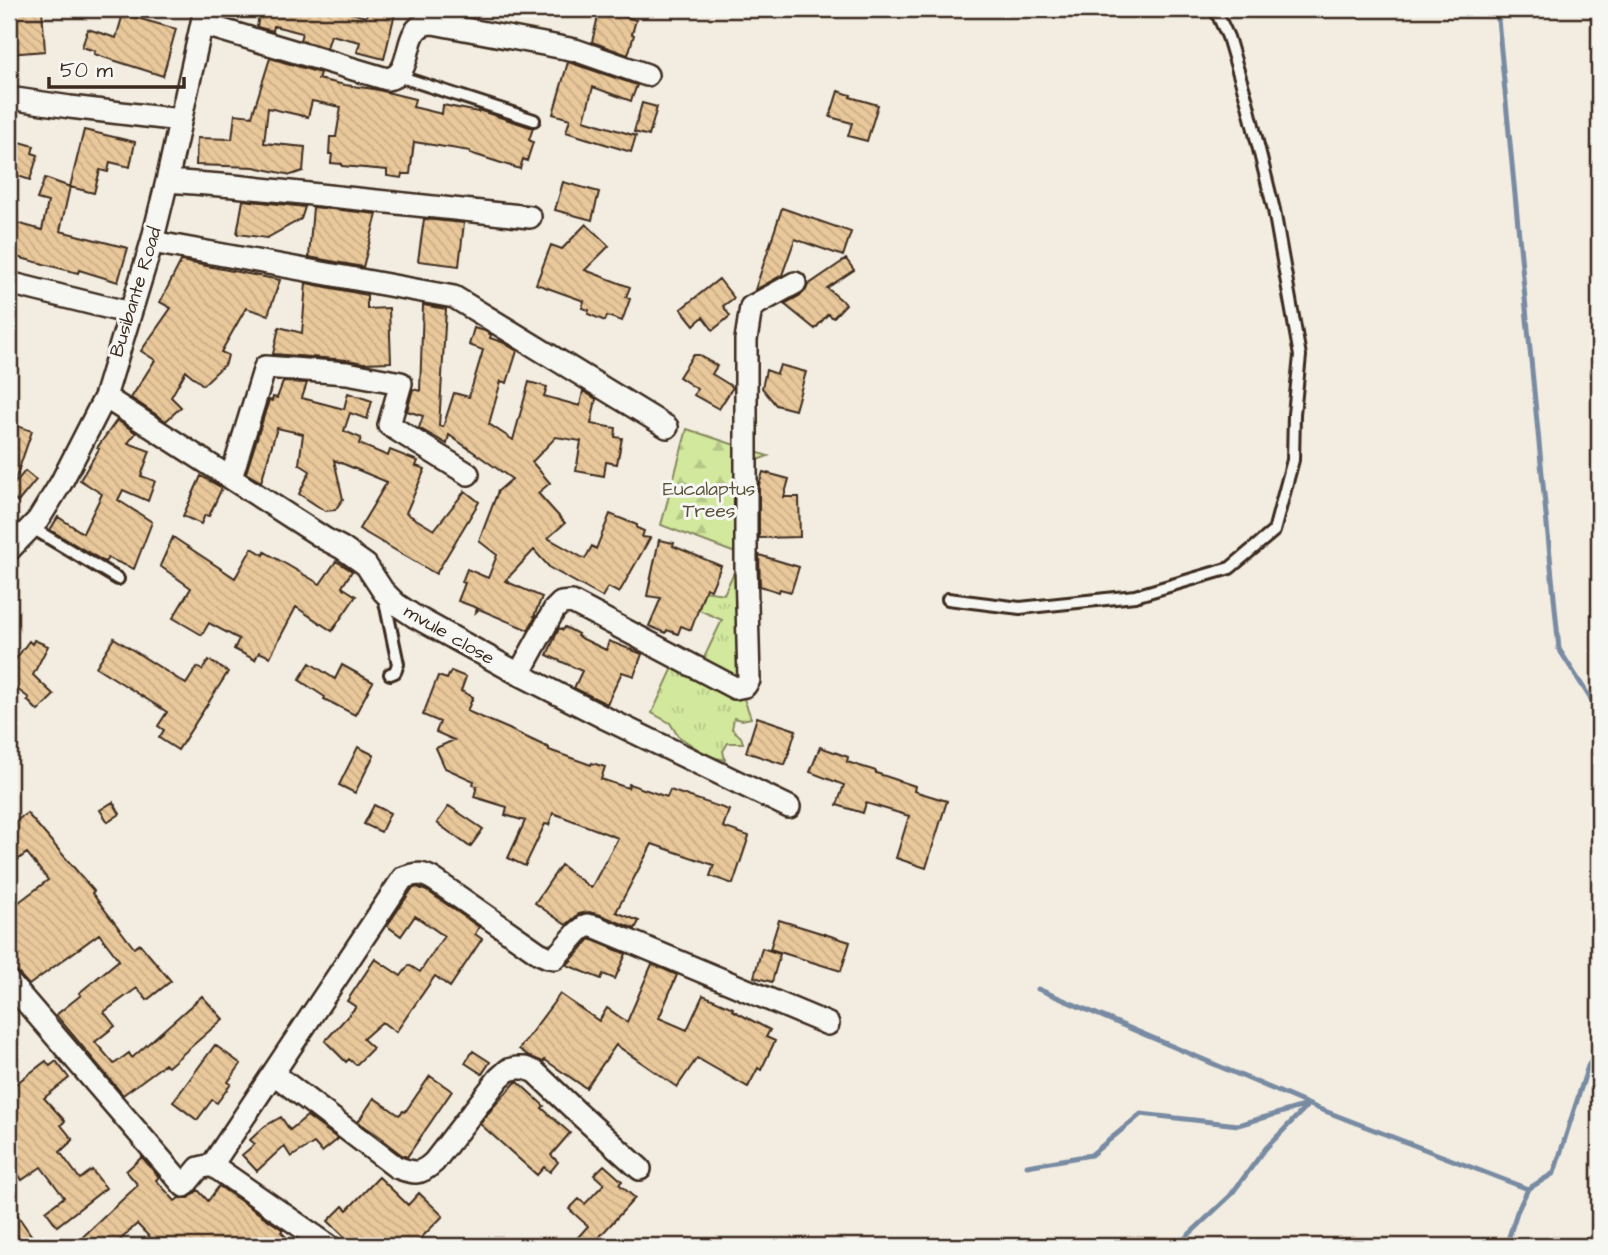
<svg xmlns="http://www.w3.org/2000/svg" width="1608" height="1255" viewBox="0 0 1608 1255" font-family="'Architects Daughter',sans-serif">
	<defs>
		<pattern id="grass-tufts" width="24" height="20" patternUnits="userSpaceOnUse" patternTransform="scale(1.75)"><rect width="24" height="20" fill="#d2e89d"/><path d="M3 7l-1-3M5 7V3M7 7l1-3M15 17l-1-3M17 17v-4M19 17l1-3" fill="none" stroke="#b5c787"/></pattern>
		<pattern id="forest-firs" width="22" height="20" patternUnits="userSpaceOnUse" patternTransform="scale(1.75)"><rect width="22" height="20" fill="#d2e89d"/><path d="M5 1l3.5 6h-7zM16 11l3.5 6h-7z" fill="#b5c787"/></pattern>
		<pattern id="building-back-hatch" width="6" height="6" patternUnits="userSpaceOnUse" patternTransform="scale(1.75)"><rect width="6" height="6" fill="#e9c89b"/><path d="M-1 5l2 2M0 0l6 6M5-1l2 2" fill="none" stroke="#c9ac85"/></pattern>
	</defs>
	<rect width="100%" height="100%" fill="#f3ede1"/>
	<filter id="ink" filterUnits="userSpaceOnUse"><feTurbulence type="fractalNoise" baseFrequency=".0143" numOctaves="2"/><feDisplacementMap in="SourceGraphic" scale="14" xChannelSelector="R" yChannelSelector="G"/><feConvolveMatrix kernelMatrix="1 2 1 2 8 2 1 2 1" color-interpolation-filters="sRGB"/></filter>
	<g filter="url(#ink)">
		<!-- grass -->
		<path fill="url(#grass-tufts)" stroke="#86895e" stroke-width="2" d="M735 570 738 572 739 682 702 662 722 620 699 610 704 591 724 594Z
			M676 661 743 696 751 718 742 720 734 718 732 729 741 737 743 743H728L723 751 725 760 708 756 678 736 670 723 652 713Z"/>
		<!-- forest -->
		<path fill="url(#forest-firs)" stroke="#86895e" stroke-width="2" d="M687 429 768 456 757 460 753 466 746 557 661 525Z"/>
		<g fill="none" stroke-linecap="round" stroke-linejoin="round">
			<!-- stream -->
			<path stroke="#788ba2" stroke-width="5" d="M1497 9 1559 649 1599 712
				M1038 989 1317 1108 1528 1189
				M1027 1166 1091 1155 1141 1114 1238 1125 1307 1105
				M1162 1246 1183 1240 1230 1196 1266 1148 1306 1107
				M1506 1246 1517 1212 1528 1189 1554 1173 1588 1066 1599 1049"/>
		</g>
		<!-- building -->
		<path fill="url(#building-back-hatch)" stroke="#3b2a1e" stroke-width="2" d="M9 9H42L45 51 9 54Z
			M260 9H336L366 17 368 9H396L384 59 357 52 360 42 331 35 327 48 300 40 302 33 274 26 273 31 257 27Z
			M599 12 618 16 619 15 636 20 632 34 634 35 628 55 592 42Z
			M123 14 176 29 163 76 94 54 95 51 82 47 88 29 116 38Z
			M270 58 320 73 318 79 345 85 374 89 415 99 413 107 442 114 443 105 478 112V110L533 128 529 140 533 142 527 161 523 159 520 169 470 153V151L414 142 410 174H402L401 178 387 176V170L342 166V164L331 163 332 154H329L330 137H336L341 107 312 101 308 117 268 108 264 143 305 147 303 171 291 175 254 167 196 165 197 138 232 139 235 114 252 116Z
			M568 62 637 85 631 101 593 87 584 120 636 136 631 152 566 132 570 119 553 114Z
			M838 91 851 95 850 97 878 105 867 141 848 136 852 123 830 117Z
			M642 103 657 107 649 136 634 132Z
			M84 130 135 142 130 167 110 162 108 172 100 170 94 193 70 187Z
			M20 142 34 146 32 153 38 155 30 180 9 173V146L18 149Z
			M45 178 70 187 60 231 128 248 118 282 79 270 78 273 9 255V237L13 222 42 230 48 202 37 199Z
			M563 182 599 192 592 220 555 210Z
			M243 200 305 207 301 219 267 238 237 234Z
			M313 207 377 214 363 267 309 257Z
			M782 208 851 232 843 256 795 239 782 275 755 290Z
			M424 219 464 223 459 266 418 261Z
			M586 224 609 246 585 270 630 287 626 297 630 299 622 321 607 316 605 321 588 314 589 310 582 308 584 301 536 284 551 245 562 249Z
			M846 259 854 270 827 288 846 304 833 318 828 314 815 329 784 304 801 295 806 290 808 285Z
			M181 261 280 280 268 315 246 308 221 352 228 355 226 363 203 385 186 371 171 397 181 407 166 421 131 398 155 360 141 351 171 308 160 302Z
			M719 279 734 298 723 306 730 316 713 330 703 317 694 325 681 309Z
			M306 283 367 295V309L389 308 391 362 363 363 348 360 273 354 279 327 302 333Z
			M423 305 446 309 439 426 443 427 454 393 469 397 483 350 469 345 474 328 485 331 491 335 490 338 502 342 517 351 507 383 501 381 489 424 513 440 529 382 547 387 544 396 580 406 583 391 596 399 591 424 616 428 615 437 622 438 617 464 606 462 604 476 576 471 581 441 556 437 532 462 550 483 538 493 565 523 548 538 585 559 592 546 596 549 610 514 637 525V528L644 531 642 537 650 538 619 593 608 587 602 597 550 568 534 550 505 581 542 597 534 616H536L528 630 479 609 476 612 477 608 458 601 465 583 462 582 467 569 488 578 497 555 479 541 498 491 512 479 449 435 447 444 419 428 423 416 407 411 413 389 420 391Z
			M693 355H699L717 366 712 374 733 387 719 409 694 395 697 389 679 377Z
			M780 365 806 372 795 410 776 405 762 388 766 370 777 374Z
			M283 382 307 383 302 398 344 409 348 393 372 401 367 419 350 413 344 431 361 438 359 444 388 456 390 450 418 461 416 466 425 469 406 513 434 530 465 491 479 502 436 574 359 529 387 482 334 460 343 499 335 510 325 511 299 494 310 471 299 464 303 434 277 428 261 482 246 473 269 400 272 401 273 397 277 398Z
			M117 420 136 433 128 443 150 451 141 476 155 481 148 501 123 490 118 500 152 522 134 569 108 558 105 562 50 530 58 517 83 533 102 494 80 480 99 449 97 448Z
			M9 423 32 431 13 486 25 471 36 480 18 502 9 495Z
			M763 472 789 479 784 497H799L800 537 759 538V485Z
			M201 476 222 488 209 516 205 515 201 524 183 516Z
			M173 537 235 578 252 548 264 555 265 552 320 584 336 561 352 571 342 587 356 596 332 631 296 607 270 657 259 652 255 660 234 649 239 639 209 623 202 635 173 618 191 588 160 566Z
			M659 540 674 543 673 546 721 566 711 590 706 588 691 630 681 626 678 634 667 630 666 633 649 626 661 598 647 596Z
			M759 555 799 567 791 592 780 589 779 592 760 586Z
			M565 627 578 634 577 636 606 650 609 641 642 654 634 676 622 672 607 704 574 688 582 671 547 655 559 628 563 630Z
			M114 638 186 684 197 667 202 670 209 660 228 672 178 750 159 738 164 730 158 726 167 712 96 667Z
			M34 640 48 646 33 675 54 695 38 711 27 700 29 698 9 683V668L29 641 32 644Z
			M310 663 335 679 342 665 373 682 355 715 324 699 325 697 299 680Z
			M451 671 466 677 461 691 473 697 467 711 509 729 549 748V750L591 765 592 763 605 767 601 779 628 788 629 784 667 797 670 790 729 810 723 827 749 836 733 884 710 876 714 865 652 844 616 912 639 921 635 929 601 915 589 912 579 914 566 925 542 908 535 903 561 865 591 888 618 838 553 813 549 825 545 824 525 866 508 858 525 821 505 815 507 807 474 797 477 786 473 785 474 781 445 768 436 748 454 740 436 732 440 722 423 715 438 676 447 679Z
			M757 717 796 730 785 765 746 752Z
			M358 747 374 755 355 793 339 785Z
			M820 747 848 757 847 762 876 771V773L915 786 914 791 947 801 926 868 896 858 909 816 866 803 863 813 837 805 844 785 810 772Z
			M113 802 120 814 108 822 100 810Z
			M374 805 390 813 381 832 364 824Z
			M449 806 483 829 470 847 437 823Z
			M27 813 94 891 92 893 134 948 140 944 171 981 147 1000 137 988 104 1012 115 1026 95 1042 114 1064 129 1053 132 1058 202 996 223 1019 168 1067 165 1064 123 1095 56 1015 81 995 79 993 119 960 99 934 29 985 18 973 14 970 9 969V890L19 902 48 880 27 853 9 866V826Z
			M417 887 429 892 479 927 475 934 482 939 450 987 435 976 396 1032 382 1022 363 1039 373 1048 356 1065 349 1059 346 1062 325 1041 356 1007 347 1001 375 959 401 976 409 965 420 972 444 936 415 916 401 936 387 926 412 889Z
			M779 920 850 942 841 971 770 949Z
			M590 939 626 954 615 979 603 974 601 979 567 965Z
			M762 948 780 954 772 982 754 977Z
			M652 964 677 975 659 1018 687 1030 703 995 733 1008 732 1010 770 1030 766 1037 775 1041 761 1070 758 1068 748 1087 697 1058 677 1087 616 1045 586 1088 545 1060 543 1062 529 1056 519 1049 560 994 599 1021 607 1008 627 1022Z
			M215 1045 241 1064 228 1082 231 1084 217 1103 212 1100 197 1120 173 1102Z
			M473 1051 490 1062 482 1074 465 1063Z
			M46 1061 50 1066 56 1061 69 1078 44 1098 65 1121 61 1125 73 1140 60 1152 80 1179 92 1170 106 1188 57 1226 46 1211 64 1197 41 1167 22 1180 9 1162V1089Z
			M430 1076 452 1091 407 1157 402 1155 382 1140 383 1139 358 1122 374 1098 399 1115 403 1111 405 1112Z
			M517 1081 544 1106 542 1108 570 1133 551 1155 558 1162 550 1172 544 1167 537 1175 480 1124 495 1105Z
			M307 1116 338 1139 322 1152 314 1143 291 1157 284 1146 257 1171 242 1155 255 1144 250 1140 265 1126 281 1117 290 1130Z
			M142 1157 159 1177 156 1180 175 1201 179 1198H189L198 1190 208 1201 219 1186 283 1230 281 1232 295 1246H158L137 1224 114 1246H73L138 1185 126 1171Z
			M604 1165 622 1181 619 1184 635 1198 591 1246H570L588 1226 569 1209 579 1199 585 1204 604 1184 594 1175Z
			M379 1177 408 1205 419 1193 443 1216 413 1246H354L328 1221 343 1206 347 1210Z
			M9 1203 29 1232 39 1246H9Z"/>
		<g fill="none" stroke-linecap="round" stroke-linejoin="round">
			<defs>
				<path id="lane" d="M398 76 534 120
					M38 520 39 532 118 579
					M384 597 398 664 395 672 390 674
					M948 599 1020 608 1135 596 1230 568 1274 531 1293 460 1294 414 1300 356 1274 210 1247 101 1228 37 1215 9"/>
				<path id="street" d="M202 24 387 79C418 75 398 23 433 23L575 50 647 75
					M9 98 70 107 180 120
					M167 181 234 186 530 217
					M152 242 454 297 667 427
					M9 283 130 313
					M105 397 325 539 342 548 366 565 383 591 396 604 414 616 519 674 603 717 789 807
					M231 478 265 367 347 373 401 383 389 425 468 474
					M9 550 38 520 61 483 105 397 152 242 167 181 205 9
					M519 674 554 610 561 603 572 602 735 688 745 686 749 680 746 566V340L751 307 795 283
					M9 982 184 1186 199 1168 212 1165 403 878C417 872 424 873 436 881L539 953 548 957 555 958 578 932 587 925 596 927 828 1024
					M274 1074 396 1167C414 1173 419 1176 434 1162L499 1078 508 1070 517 1068H525L535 1072 578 1113 640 1169
					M212 1165 329 1246"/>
			</defs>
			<!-- lane casing -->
			<use href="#lane" stroke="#3b2a1e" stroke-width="16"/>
			<!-- street casing -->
			<use href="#street" stroke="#3b2a1e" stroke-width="26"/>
			<!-- lane -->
			<use href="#lane" stroke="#f6f6f2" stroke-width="10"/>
			<!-- street -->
			<use href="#street" stroke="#f6f6f2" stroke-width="21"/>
		</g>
	</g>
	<g text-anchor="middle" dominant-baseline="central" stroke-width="6" stroke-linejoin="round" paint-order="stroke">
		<!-- street labels -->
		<g font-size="19" fill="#3b2a1e" stroke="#f6f6f2">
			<text transform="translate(136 292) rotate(-73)">Busibante Road</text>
			<text transform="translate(449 635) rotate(30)">mvule close</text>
		</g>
		<!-- park labels -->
		<g font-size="19" fill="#595037" stroke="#f6f6f2">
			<text x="709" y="489">Eucalaptus<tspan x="709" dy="22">Trees</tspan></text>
		</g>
	</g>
	<!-- margin -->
	<rect width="1608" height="1255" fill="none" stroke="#f6f6f2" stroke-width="35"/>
	<rect x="18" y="18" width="1573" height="1220" fill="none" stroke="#3b2a1e" stroke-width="2.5" filter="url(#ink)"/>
	<!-- scale -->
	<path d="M49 77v10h135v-10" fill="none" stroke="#3b2a1e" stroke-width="3.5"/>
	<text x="60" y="77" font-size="21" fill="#3b2a1e" stroke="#f6f6f2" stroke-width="5" paint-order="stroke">50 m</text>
</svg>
